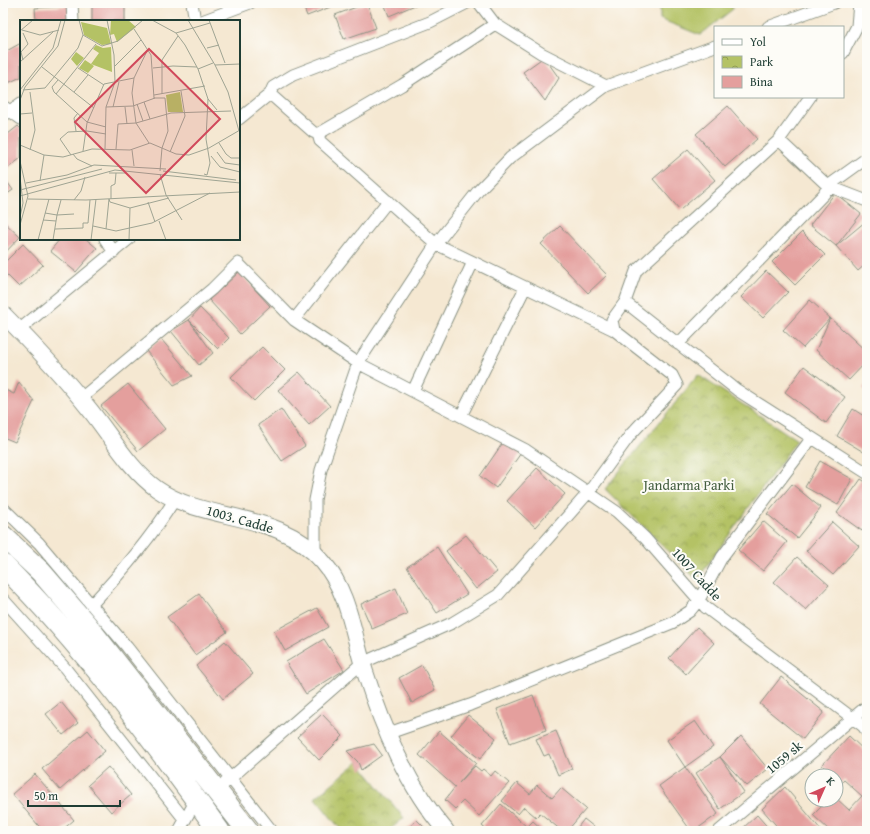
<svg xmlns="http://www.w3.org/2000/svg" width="870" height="834" viewBox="0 0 870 834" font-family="'Gentium Book Plus',serif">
	<defs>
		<pattern id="park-crowns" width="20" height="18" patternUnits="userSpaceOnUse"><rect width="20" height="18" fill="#b4c265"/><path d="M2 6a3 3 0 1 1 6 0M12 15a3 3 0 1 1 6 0" fill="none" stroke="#929f54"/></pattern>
	</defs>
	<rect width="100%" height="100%" fill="#fdfcf7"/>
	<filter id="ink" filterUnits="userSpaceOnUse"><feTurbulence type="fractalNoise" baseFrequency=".025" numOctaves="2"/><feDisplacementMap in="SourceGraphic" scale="8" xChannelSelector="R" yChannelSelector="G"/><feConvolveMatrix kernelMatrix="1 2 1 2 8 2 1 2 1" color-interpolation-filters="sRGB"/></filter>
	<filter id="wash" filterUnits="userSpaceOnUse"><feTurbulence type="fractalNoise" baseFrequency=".012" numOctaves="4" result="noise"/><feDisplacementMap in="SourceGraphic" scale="16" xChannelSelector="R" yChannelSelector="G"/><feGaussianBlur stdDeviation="0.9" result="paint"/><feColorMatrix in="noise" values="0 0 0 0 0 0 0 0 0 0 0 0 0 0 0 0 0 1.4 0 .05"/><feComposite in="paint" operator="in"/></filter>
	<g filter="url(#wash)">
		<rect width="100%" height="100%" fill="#f5e8d2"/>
		<!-- park -->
		<path fill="url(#park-crowns)" stroke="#6a804c" d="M698 375 797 440 697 580 605 489Z
			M358 762 404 818 388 831H342L315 798Z"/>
		<!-- garden -->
		<path fill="#b4c265" stroke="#6a804c" d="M660 3H731L733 9 700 35 660 19Z"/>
		<g id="blocks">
			<!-- building -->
			<path fill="#e49f9d" d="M92 3 125 4V21H92Z
				M302 3H341L307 16Z
				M367 3 376 28 344 39 335 15Z
				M384 3H420L389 16Z
				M70 6 71 21H36L35 8Z
				M21 43V77L8 83 3 73V53Z
				M544 57 559 78 545 101 523 72Z
				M728 106 757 139 725 167 696 134Z
				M18 126 21 129V158L8 168 3 162V138Z
				M688 149 715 180 680 210 653 179Z
				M3 176 13 190 3 197Z
				M835 193 861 214 836 246 810 225Z
				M3 221 20 237 3 255Z
				M866 221 867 263 858 271 836 246Z
				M560 226 607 275 588 293 541 244Z
				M802 232 825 255 795 285 772 262Z
				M60 239H86L97 248 76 272 50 251Z
				M23 244 43 265 19 287 3 271V264Z
				M766 271 788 292 763 318 741 297Z
				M239 272 270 306 240 334 209 300Z
				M810 300 830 318 803 348 783 330Z
				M200 308 229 338 218 349 189 320 213 353 199 365 171 331 189 320Z
				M830 318 867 352V361L849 380 816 350Z
				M161 339 192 376 174 385 146 351Z
				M262 347 285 370 254 401 231 377Z
				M804 366 845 397 826 423 785 392Z
				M299 372 330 406 309 425 278 390Z
				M19 382 34 401 15 442 3 437V389L14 394Z
				M128 384 165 429 138 451 101 406Z
				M867 384V392L863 388Z
				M281 409 305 446 282 461 258 425Z
				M853 409 867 418V454L837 436Z
				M504 441 521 453 496 488 480 476Z
				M820 461 852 479 838 505 805 487Z
				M537 468 565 494 535 527 507 501Z
				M861 479 867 483V524L862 531 837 513Z
				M792 484 821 508 797 538 767 514Z
				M763 521 787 542 763 571 738 550Z
				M832 522 859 546 833 575 806 551Z
				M466 535 497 572 476 589 446 551Z
				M437 547 467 594 437 613 407 567Z
				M797 557 829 585 806 610 774 582Z
				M396 588 407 614 372 629 361 604Z
				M199 594 227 632 195 655 167 617Z
				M317 608 328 627 285 651 274 631Z
				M697 627 714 643 686 674 669 658Z
				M324 639 344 670 306 694 286 662Z
				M225 641 253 674 223 699 196 666Z
				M422 665 435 690 412 703 399 678Z
				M781 677 824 712 803 739 760 704Z
				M533 695 546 730 510 743 497 709Z
				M61 702 78 723 63 735 46 714Z
				M322 714 343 736 319 760 297 737Z
				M468 715 496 738 480 759 451 736Z
				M695 721 713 747 685 767 667 740Z
				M88 730 105 751 60 790 42 769Z
				M439 731 476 763 459 783 475 766 481 771 483 769 491 776 495 771 509 783 479 816 463 801 455 809 445 800 455 787 419 755Z
				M556 731 572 769 558 775 549 754 544 756 536 739Z
				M741 736 768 769 747 786 720 757Z
				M849 736 867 753V822L859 831H830L813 815 828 800H836V798L849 810 862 796 844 780 841 783 836 776H834L822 765Z
				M374 744 382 755 361 770 358 762 347 751Z
				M720 757 744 792 720 809 696 773Z
				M108 767 131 795 111 812 88 785Z
				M685 767 718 814 694 831H691L659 786Z
				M35 774 74 820 61 831H43L12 794Z
				M517 783 530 794 537 785 552 798 561 788 586 809 567 831H562L540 813 536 817 524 807 518 814 502 801Z
				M785 787 822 831H781L762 809Z
				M501 804 527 827 533 821 544 831H488L482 826Z
				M757 815 771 831H742L741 830Z
				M584 819 599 831H575Z
				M417 820 428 831H405Z"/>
		</g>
	</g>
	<g filter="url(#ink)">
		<use href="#blocks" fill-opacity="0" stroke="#8a9283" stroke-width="1"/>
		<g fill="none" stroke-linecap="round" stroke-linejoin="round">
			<defs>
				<path id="street" d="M72 3 73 21
					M192 3 195 21
					M479 3 495 24 541 53 606 86
					M202 21 250 3
					M768 27 834 3
					M843 53 857 26 859 3
					M270 94 313 132 318 134
					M3 106 21 119
					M3 116 21 103
					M239 119 270 94 273 87 293 75 430 22 467 3
					M318 134 320 141 436 244 614 330
					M318 134 402 85 495 24
					M779 140 828 186 867 201
					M105 239 114 252
					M625 302 737 390 867 473
					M294 320 388 201
					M19 330 129 239
					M678 344 824 194 828 186 867 158
					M413 391 473 262
					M80 399 212 289 238 263 294 320 358 363 526 450 617 512 645 538 705 607 863 726 867 732
					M461 416 525 288
					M3 508 39 543 127 647 272 831
					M315 554V500L321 470 358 363 436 244 478 191 510 158 606 86 715 46
					M3 599 65 668 185 820
					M91 605C123 571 151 538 175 499
					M389 733 470 705 672 623 690 611 699 600 722 557 811 439
					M217 790 362 663 452 623 498 595 588 493 631 434 677 385 672 375 614 330 612 320 625 302 636 271 779 140 810 97
					M179 831 196 800
					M719 831 867 706"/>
				<path id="secondary" d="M3 314C34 345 63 376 90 410 111 436 130 470 157 489 207 524 279 509 323 562 349 592 353 635 365 672 383 728 407 786 446 831"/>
				<path id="highway" d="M3 536 41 572 85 623 248 831
					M3 565C84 646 152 739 219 831"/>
			</defs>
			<!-- street casing -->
			<use href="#street" stroke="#8a9283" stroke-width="13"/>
			<!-- secondary casing -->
			<use href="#secondary" stroke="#8a9283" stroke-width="18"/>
			<!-- highway casing -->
			<use href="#highway" stroke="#8a9283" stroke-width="23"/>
			<!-- street -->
			<use href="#street" stroke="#fff" stroke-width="11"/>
			<!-- secondary -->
			<use href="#secondary" stroke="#fff" stroke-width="16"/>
			<!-- highway -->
			<use href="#highway" stroke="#fff" stroke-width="21"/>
		</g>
	</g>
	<g text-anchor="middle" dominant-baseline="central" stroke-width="4" stroke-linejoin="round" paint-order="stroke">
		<!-- park labels -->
		<g font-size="14" fill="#445e40" stroke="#fdfcf7">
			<text x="689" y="485">Jandarma Parki</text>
		</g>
		<!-- street labels -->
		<g font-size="14" fill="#1f3d34" stroke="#fdfcf7">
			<text transform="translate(240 519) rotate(16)">1003. Cadde</text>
			<text transform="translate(697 574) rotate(48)">1007 Cadde</text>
			<text transform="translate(784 757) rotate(-40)">1059 sk</text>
		</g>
	</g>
	<!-- overview -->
	<g transform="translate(20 20)">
		<rect width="220" height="220" fill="#f5e8d2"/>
		<path d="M91 0H108L116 7 97 22 94 14 90 15ZM61 2 87 8 91 24 82 25 64 15ZM76 25 83 28 91 27 92 52 71 44 79 33 73 29ZM56 32 64 38 57 46 51 39ZM65 40 74 46 68 53 59 48Z" fill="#b4c265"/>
		<path d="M160 72 163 92H148L146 75Z" fill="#b4c265"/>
		<path fill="none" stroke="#9fa493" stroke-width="1" d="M59 0 63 15 82 26 98 21 123 0M132 0 156 13 165 25 178 49 188 79 197 90M168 0 195 45 208 72 219 111M189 0 205 43M114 9 131 35 134 78H145L148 111 142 128 140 151M2 10 20 15 39 10M0 11 13 0M3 13 8 24 1 32 3 40M156 13 190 3M187 28 199 25M128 29 114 58 112 73 116 103 129 123M0 42 33 12M195 45 220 44M95 46 121 20M22 47 74 88M58 48 84 65M133 48 153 46 177 47M178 49 193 43M38 60 32 67 34 72 67 102 86 107M0 70 33 28 41 0M3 70 25 68 58 28 63 15M10 72 15 110 10 130M54 72 68 55M36 74 76 24M142 74V40L158 16M134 75 185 66M0 80 5 67 38 26 45 0M124 82 130 99M117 84 123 101M86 87 113 86 135 78M93 87 99 62M105 87 107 104M0 94 12 93M56 111 54 98 58 93M199 123 206 134 211 138H220M0 125 24 135 43 137 72 129 110 130 130 123 156 134 169 135 189 128 220 110M85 129 86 87 95 62 94 35 87 0M96 129 98 104 116 103 151 93 211 91M112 130 114 146M63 131 67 103 84 64 114 58M150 132 165 96 161 71M197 132 205 143 220 145M53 134 57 139 72 146M51 135 40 119 48 112 67 111 86 114M191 136 200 147 220 152M0 141 8 176 0 205M143 151 216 160M89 153H106M140 154 146 175 162 200M184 154 187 155 190 143 186 119 188 79M0 157 3 183 0 197M20 161 24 135M6 163 47 155 74 145 146 149M0 170 82 149M0 176 95 150 220 163M8 179 66 180 220 172M89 179 90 182 110 188 149 178M91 179V166L95 164 96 153M41 180 37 195 54 194M54 180 61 171 65 157M128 182 135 202M25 193 37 195 33 220M23 200 36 201M139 201 146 220M73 206 96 211 132 203 190 173M35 209 63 208V203H68L70 180M86 209 89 179M18 220 29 179M71 220 76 179M109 220 110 188"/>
		<path fill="#d1495b" fill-opacity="0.15" stroke="#d1495b" stroke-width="2" d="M129 29 200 99 126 173 55 102Z"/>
		<rect width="220" height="220" fill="none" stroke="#1f3d34" stroke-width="2"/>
	</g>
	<!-- margin -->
	<rect width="870" height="834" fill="none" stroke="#fdfcf7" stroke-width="16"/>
	<!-- legend -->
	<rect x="714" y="26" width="130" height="72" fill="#fdfcf7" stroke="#a4b0a9"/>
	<rect x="722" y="39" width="20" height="6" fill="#ffffff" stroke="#a4b0a9"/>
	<text x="750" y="46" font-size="12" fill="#1f3d34">Yol</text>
	<rect x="722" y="56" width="20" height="12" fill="url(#park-crowns)" stroke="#a4b0a9"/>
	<text x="750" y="66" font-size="12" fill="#1f3d34">Park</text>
	<rect x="722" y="76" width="20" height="12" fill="#e49f9d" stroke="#a4b0a9"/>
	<text x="750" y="86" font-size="12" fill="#1f3d34">Bina</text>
	<!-- north arrow -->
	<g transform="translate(824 788) rotate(45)"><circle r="19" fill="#fdfcf7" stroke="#a4b0a9"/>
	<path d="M0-3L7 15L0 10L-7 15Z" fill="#d1495b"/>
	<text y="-6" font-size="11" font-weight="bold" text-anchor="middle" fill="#1f3d34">K</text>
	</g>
	<!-- scale -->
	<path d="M28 800v6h92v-6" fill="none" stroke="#1f3d34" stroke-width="2"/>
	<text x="34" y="800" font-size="12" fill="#1f3d34" stroke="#fdfcf7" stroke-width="3" paint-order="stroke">50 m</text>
</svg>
